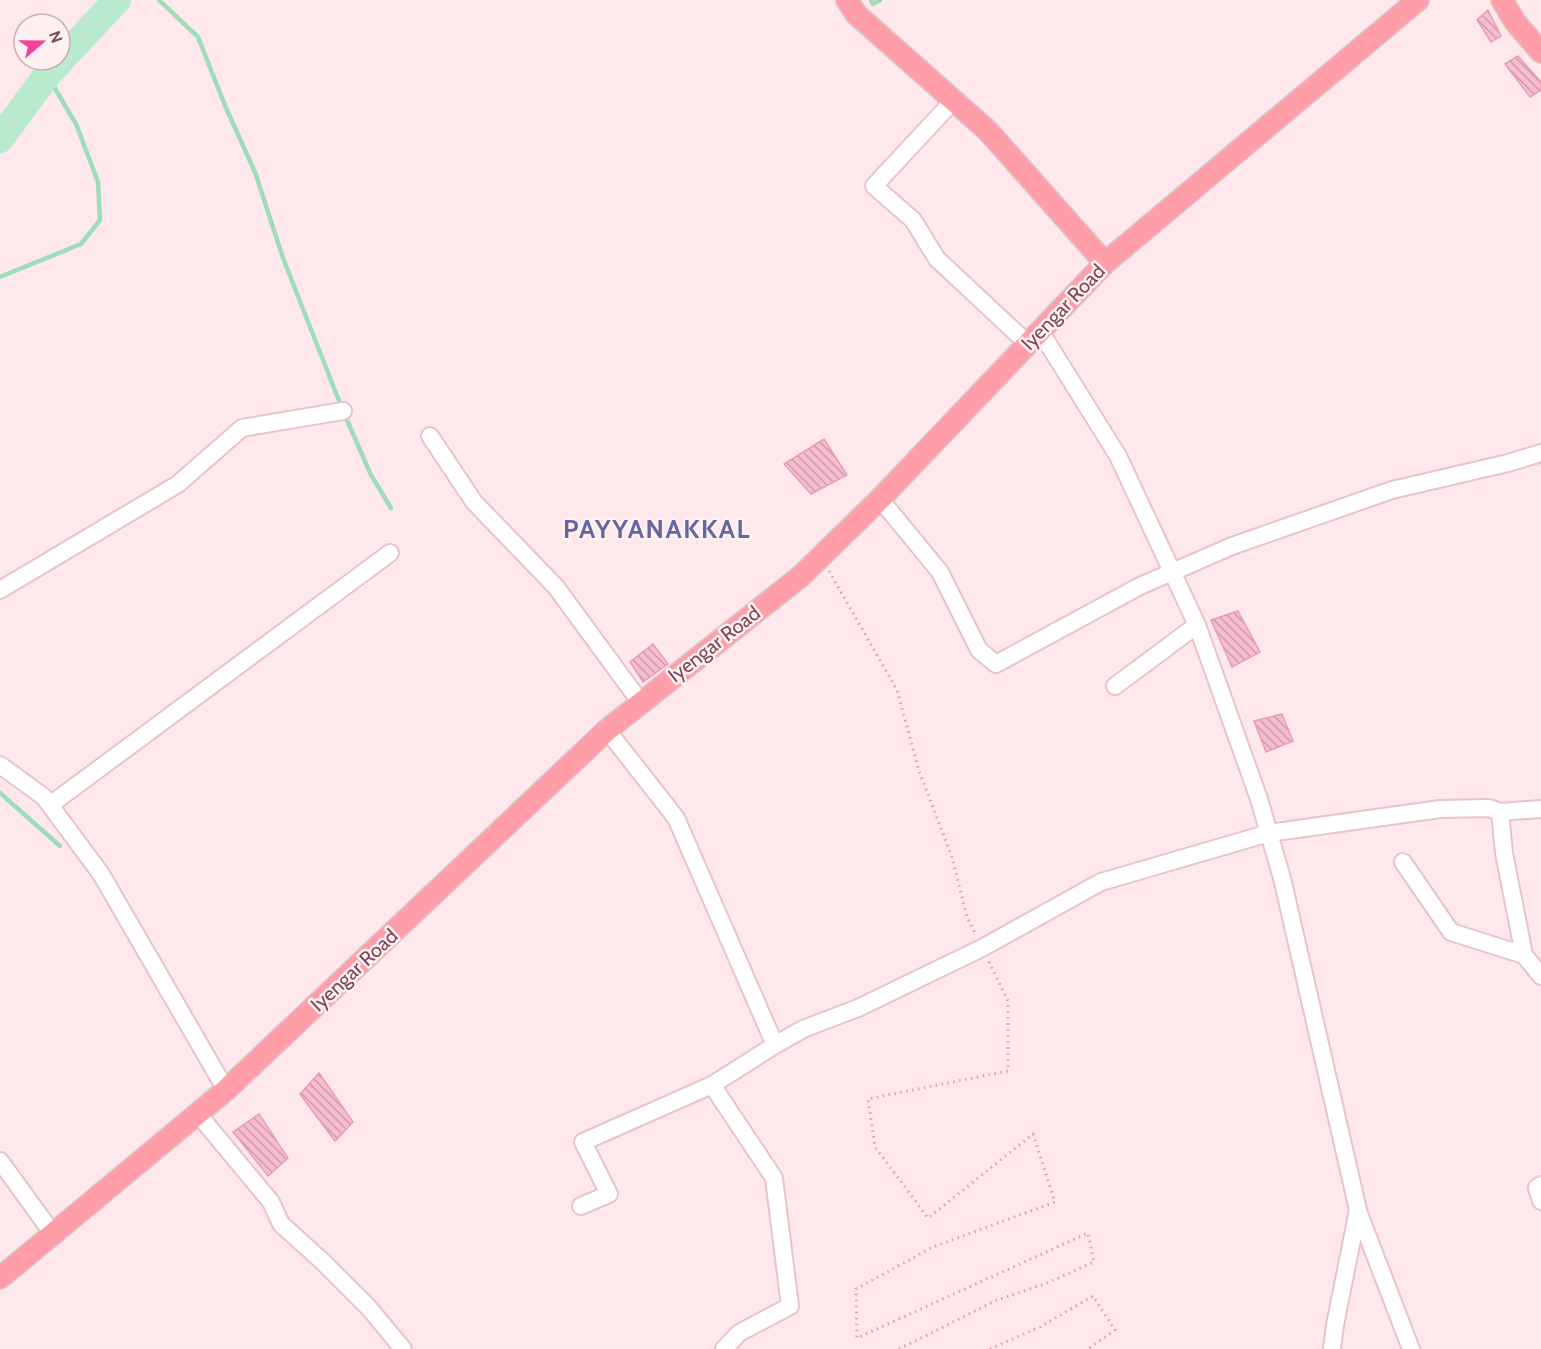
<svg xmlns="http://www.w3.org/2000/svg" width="1541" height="1349" viewBox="0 0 1541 1349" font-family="Cabin,sans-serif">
	<defs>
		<pattern id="building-back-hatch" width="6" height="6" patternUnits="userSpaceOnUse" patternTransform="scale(1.5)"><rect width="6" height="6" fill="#f6bdd0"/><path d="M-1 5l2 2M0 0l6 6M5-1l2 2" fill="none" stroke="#cc9cac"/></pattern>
	</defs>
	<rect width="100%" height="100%" fill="#fee8eb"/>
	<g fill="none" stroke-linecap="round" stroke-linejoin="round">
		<!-- stream -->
		<path stroke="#9fddba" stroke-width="4.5" d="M159 0 198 37 226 108 255 172 283 258 343 411 371 475 391 508
			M871 0 873 4 880 0
			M0 277 81 244 100 220 98 182 76 124 47 75
			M0 793 60 846"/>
		<!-- river -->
		<path stroke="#baeace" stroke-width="28" d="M0 139 47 75 117 0"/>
	</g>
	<!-- building -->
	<path fill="url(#building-back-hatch)" stroke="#ea9cb7" stroke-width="1.5" d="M1488 10 1501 36 1491 42 1477 20Z
		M1518 56 1541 82V90L1530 97 1505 64Z
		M824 439 847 475 811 494 784 464Z
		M1238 611 1260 652 1232 667 1211 620Z
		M653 644 668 664 643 682 630 662Z
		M1282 714 1293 741 1266 752 1254 721Z
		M319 1073 353 1122 335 1141 300 1094Z
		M259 1114 288 1158 268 1176 233 1132Z"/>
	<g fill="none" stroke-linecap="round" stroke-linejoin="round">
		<defs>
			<path id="minor" d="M953 101 874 186 913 220 937 259 1028 344
				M1040 331 1118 456 1197 625 1259 799 1282 878 1358 1210 1335 1325 1332 1349
				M430 436 474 502 556 587 641 703
				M880 499 940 572 979 650 996 664 1140 586 1232 546 1392 490 1508 463 1541 453
				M0 590 178 484 242 428 343 411
				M1115 686 1197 625
				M607 730 676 818 775 1045 712 1085 774 1178 790 1306 739 1333 724 1349
				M0 765 44 797 101 874 226 1090
				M50 805 390 553
				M1500 812 1504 853 1524 955
				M1403 862 1451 932 1524 955 1541 976
				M775 1045 803 1029 858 1008 982 948 1101 882 1269 833 1440 809 1489 808 1500 812 1541 809
				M198 1114 271 1202 281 1224 322 1261 369 1308 403 1349
				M0 1161 53 1234
				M1541 1185 1537 1188 1541 1201
				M581 1206 609 1194 583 1142 712 1085
				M1358 1211 1411 1349"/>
			<path id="major" d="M847 0 856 14 988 131 1105 263
				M1502 0 1515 22 1541 52
				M0 1278 226 1090 607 730 801 576 880 499 1105 263 1418 0"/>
		</defs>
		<!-- minor casing -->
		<use href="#minor" stroke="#e7c4cd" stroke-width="20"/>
		<!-- major casing -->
		<use href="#major" stroke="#d8c8ce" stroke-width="24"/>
		<!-- path -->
		<path stroke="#dc9fb4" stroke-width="3" stroke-dasharray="1.5 4.5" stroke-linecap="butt" d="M829 571 897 690 919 771 952 857 967 917 976 935
			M899 1349 997 1300 1047 1283 1094 1262 1088 1233 857 1338 856 1289 933 1247 1055 1202 1033 1134 928 1218 875 1147 868 1099 1008 1071V1001L988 960
			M990 1349 1040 1327 1093 1296 1115 1330 1088 1349"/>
		<!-- minor -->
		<use href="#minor" stroke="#fff" stroke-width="16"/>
		<!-- major -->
		<use href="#major" stroke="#ff9ea8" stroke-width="21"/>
	</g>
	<g text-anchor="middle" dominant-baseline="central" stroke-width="5" stroke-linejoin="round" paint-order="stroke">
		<!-- street labels -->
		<g font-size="20" fill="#7c495b" stroke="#fff0f2">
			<text transform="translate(1063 307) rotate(-46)">Iyengar Road</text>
			<text transform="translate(714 644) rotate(-38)">Iyengar Road</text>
			<text transform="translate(354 970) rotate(-43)">Iyengar Road</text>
		</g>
		<!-- district labels -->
		<g font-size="26" font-weight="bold" letter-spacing="1.5" fill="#65689f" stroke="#fff0f2">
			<text x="657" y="529">PAYYANAKKAL</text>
		</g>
	</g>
	<!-- north arrow -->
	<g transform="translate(42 42) rotate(70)"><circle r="28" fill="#fff0f2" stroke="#cbadb6" stroke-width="1.5"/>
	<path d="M0-4.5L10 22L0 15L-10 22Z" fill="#f2439b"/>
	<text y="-9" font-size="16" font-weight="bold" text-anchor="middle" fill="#7c495b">N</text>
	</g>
</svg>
